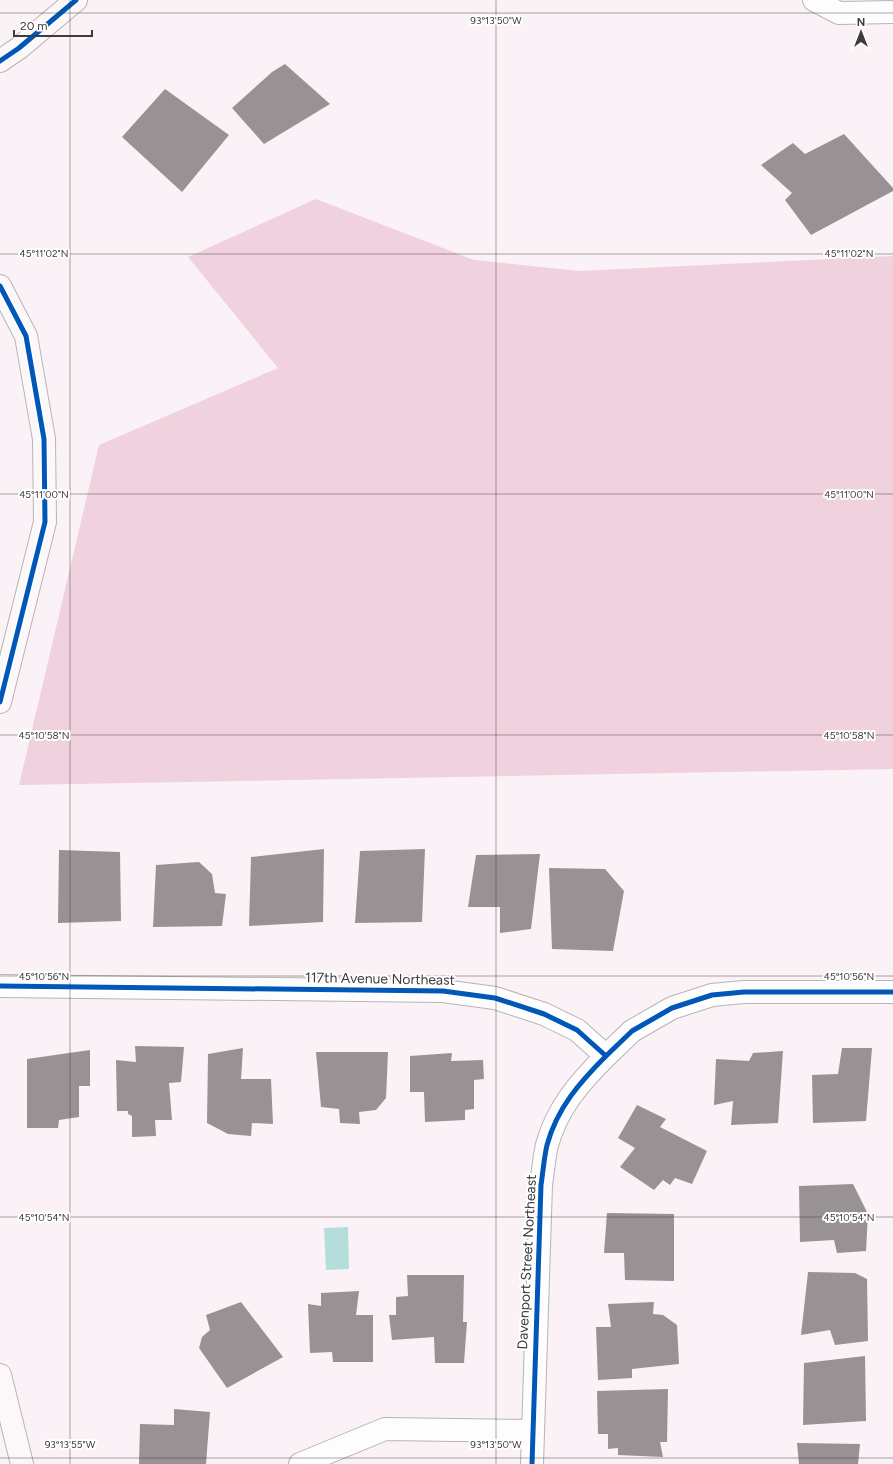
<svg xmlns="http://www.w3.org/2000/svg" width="893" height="1464" viewBox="0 0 893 1464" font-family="Figtree,sans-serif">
	<rect width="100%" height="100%" fill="#faf2f6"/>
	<!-- forest -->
	<path fill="#f0d1de" d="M316 199 474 260 579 271 893 256V769L19 785 99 445 278 368 188 257Z"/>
	<!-- water -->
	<path fill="#b5ddd9" d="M348 1227 349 1269 326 1270 324 1228Z"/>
	<!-- building -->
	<path fill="#989295" d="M285 64 330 104 264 144 232 108 272 72Z
		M165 89 229 135 182 192 122 137Z
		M844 134 893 188V191L811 235 785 200 792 193 761 165 793 143 805 154Z
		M324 849 323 922 249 926 251 857Z
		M425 849 422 922 355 923 360 851Z
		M59 850 120 852 121 921 58 923Z
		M540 854 531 929 500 933V907H468L476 855Z
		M199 862 212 874 215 893 226 894 222 926 153 927 156 865Z
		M549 868 605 869 624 891 613 951 552 949Z
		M135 1046 184 1047 181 1082 169 1083 172 1120H155L156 1136 132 1137V1116L128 1114V1111H117L116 1060 136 1062Z
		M243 1048 241 1079H271L273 1124 252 1123 251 1136 228 1134 207 1123 208 1054Z
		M842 1048H872L866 1121 813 1123 812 1075 838 1074Z
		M90 1050V1086H79V1117L59 1120 58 1128H27V1059Z
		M783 1051 778 1123 731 1125 733 1101 714 1105 716 1059 749 1061 753 1053Z
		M316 1052H388L386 1098 376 1110 359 1112 360 1124 340 1123 339 1109 321 1107Z
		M452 1053 451 1061 483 1060 484 1079 474 1080V1109L465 1110V1120L425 1122 424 1092H410V1056Z
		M637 1105 666 1119 660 1127 707 1151 692 1184 675 1178 670 1185 663 1180 654 1190 620 1167 635 1148 618 1138Z
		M853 1184 868 1214 866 1251 837 1253 834 1240 800 1242 799 1186Z
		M607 1213 674 1214V1281L625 1280 624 1253H604Z
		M808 1272 855 1273 867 1279 868 1341 835 1345 830 1330 801 1335Z
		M407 1275H464L463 1322H467L464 1363H435L434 1337 392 1340 389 1315H396V1297L408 1296Z
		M359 1291 356 1315H373V1362H333L332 1352 310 1353 308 1304 321 1306V1293Z
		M241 1302 283 1357 227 1388 199 1348 202 1337 210 1330 206 1315Z
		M654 1302 653 1314 663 1315 677 1325 679 1364 632 1369V1378L598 1380 596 1327H611L608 1304Z
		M865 1356 866 1421 803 1425 804 1363Z
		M668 1389 667 1442H660L663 1457 618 1455V1448L608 1449V1434H598L597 1391Z
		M174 1409 210 1412 206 1464H139L140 1424 174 1425Z
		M797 1443 860 1444 858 1464H799Z"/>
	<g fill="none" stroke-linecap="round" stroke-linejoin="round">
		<defs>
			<path id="street" d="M814 0 839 13 893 12
				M0 986 443 991 495 998 544 1014 577 1030 606 1056 632 1031 672 1008 712 995 744 992H893
				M300 1464 385 1429 532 1431
				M532 1464 541 1185C543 1172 544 1158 547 1145 557 1108 580 1082 606 1056"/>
			<path id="secondary" d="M0 61 19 48 76 0
				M0 286 26 336 44 439 45 522 0 702
				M0 1375 22 1464"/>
		</defs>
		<!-- street casing -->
		<use href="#street" stroke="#b9b3b6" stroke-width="24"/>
		<!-- secondary casing -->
		<use href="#secondary" stroke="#b9b3b6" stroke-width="24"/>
		<!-- street -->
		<use href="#street" stroke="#fefdfe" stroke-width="22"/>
		<!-- secondary -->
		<use href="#secondary" stroke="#fcf8f9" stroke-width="22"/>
		<defs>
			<path id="cycleway" d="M0 61 19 48 76 0
				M0 286 26 336 44 439 45 522 0 702
				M0 986 443 991 495 998 544 1014 577 1030 606 1056 632 1031 672 1008 712 995 744 992H893
				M532 1464 541 1185C543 1172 544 1158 547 1145 557 1108 580 1082 606 1056"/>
		</defs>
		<!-- cycleway casing -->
		<use href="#cycleway" stroke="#fff" stroke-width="8"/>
		<!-- cycleway -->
		<use href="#cycleway" stroke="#0057b8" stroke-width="5"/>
	</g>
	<!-- ticks -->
	<path fill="none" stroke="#3f3a3c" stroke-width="1" stroke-opacity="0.45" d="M70 0V1464M496 0V1464M0 13H893M0 254H893M0 494H893M0 735H893M0 976H893M0 1217H893M0 1458H893"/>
	<g text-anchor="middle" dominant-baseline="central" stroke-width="4" stroke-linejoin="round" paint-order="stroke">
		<!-- street labels -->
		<g font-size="14" fill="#3f3a3c" stroke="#fff">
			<text transform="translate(380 979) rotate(1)">117th Avenue Northeast</text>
			<text transform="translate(527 1262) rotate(-87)">Davenport Street Northeast</text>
		</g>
	</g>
	<g font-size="10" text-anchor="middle" fill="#3f3a3c" stroke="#fff" stroke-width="4" stroke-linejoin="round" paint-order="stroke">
		<text x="496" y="24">93°13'50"W</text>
		<text x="44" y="257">45°11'02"N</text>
		<text x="849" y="257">45°11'02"N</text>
		<text x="44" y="498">45°11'00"N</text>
		<text x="849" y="498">45°11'00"N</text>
		<text x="44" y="739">45°10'58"N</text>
		<text x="849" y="739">45°10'58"N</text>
		<text x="44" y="980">45°10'56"N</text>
		<text x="849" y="980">45°10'56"N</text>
		<text x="44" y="1221">45°10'54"N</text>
		<text x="849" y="1221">45°10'54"N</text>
		<text x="70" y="1448">93°13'55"W</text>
		<text x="496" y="1448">93°13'50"W</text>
	</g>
	<!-- north arrow -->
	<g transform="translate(861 32)" stroke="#ffffff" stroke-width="3" paint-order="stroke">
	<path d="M0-3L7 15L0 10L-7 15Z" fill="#3f3a3c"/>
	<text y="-6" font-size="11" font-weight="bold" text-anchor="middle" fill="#3f3a3c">N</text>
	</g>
	<!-- scale -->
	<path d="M14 30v6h78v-6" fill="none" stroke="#3f3a3c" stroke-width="2"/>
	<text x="20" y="30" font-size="12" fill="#3f3a3c" stroke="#ffffff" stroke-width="3" paint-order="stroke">20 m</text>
</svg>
